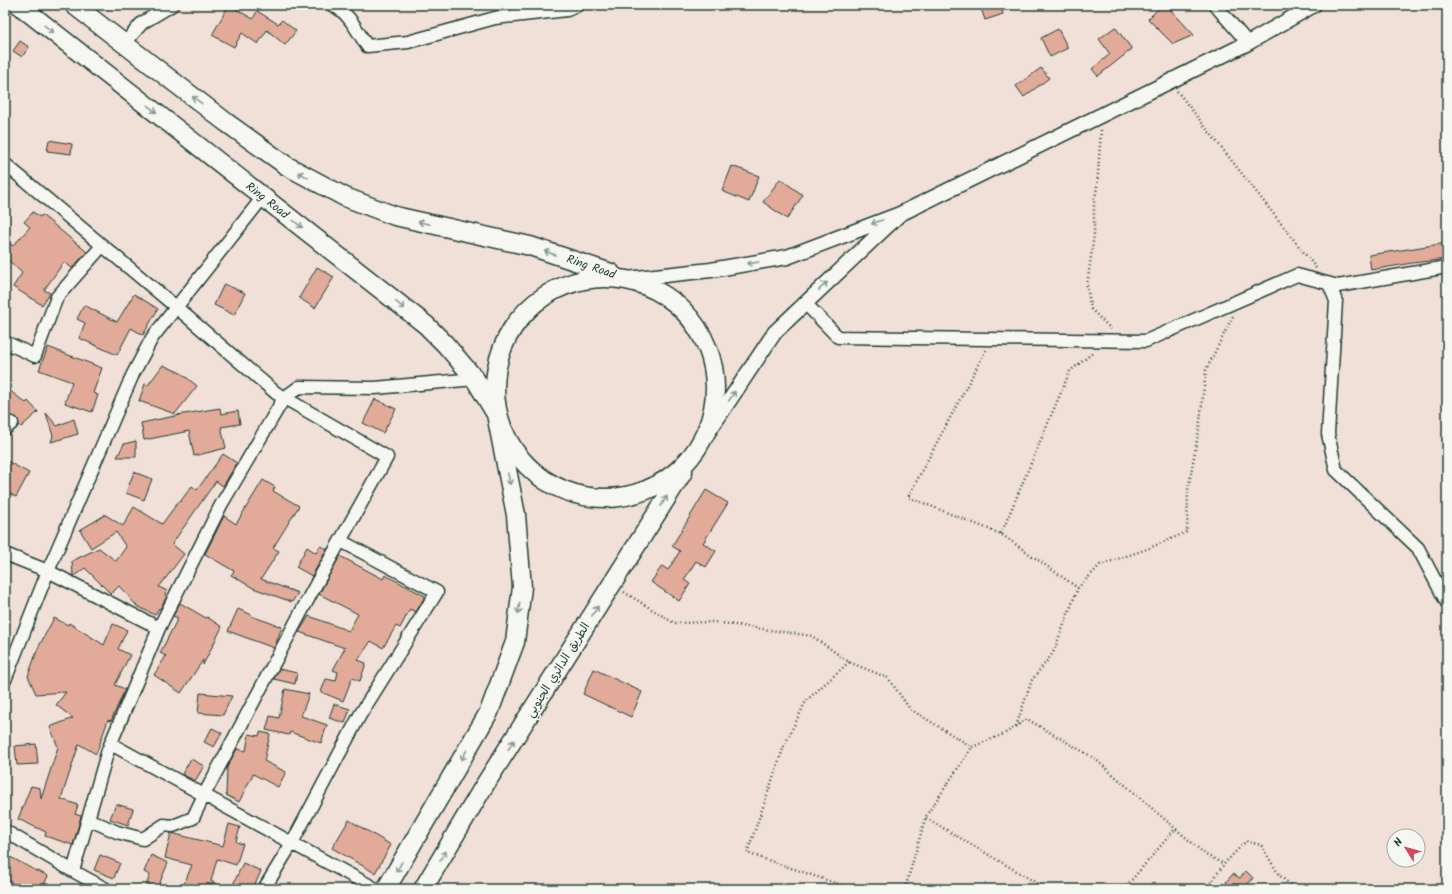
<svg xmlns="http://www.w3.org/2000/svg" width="1452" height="894" viewBox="0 0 1452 894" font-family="Kalam,'Playpen Sans Arabic',sans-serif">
	<rect width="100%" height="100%" fill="#f0e0d7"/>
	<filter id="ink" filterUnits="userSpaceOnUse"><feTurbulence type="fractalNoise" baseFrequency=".025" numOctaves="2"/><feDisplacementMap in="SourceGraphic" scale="8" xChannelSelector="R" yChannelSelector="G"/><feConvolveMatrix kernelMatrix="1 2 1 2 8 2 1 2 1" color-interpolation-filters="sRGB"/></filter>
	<g filter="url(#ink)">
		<!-- building -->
		<path fill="#e2ab99" stroke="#1f3d34" d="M229 5 253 19 257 11 278 24 282 20 296 31 285 45 267 30 258 44 242 33 234 47 212 35Z
			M980 5H1000L1003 14 985 20Z
			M1162 5H1166L1194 35 1173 44 1148 19Z
			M1115 27 1132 49 1098 76 1092 69 1110 54 1099 39Z
			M1058 29 1068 48 1050 57 1041 38Z
			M20 41 29 47 22 57 13 51Z
			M1041 68 1049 78 1024 97 1016 86Z
			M49 140 72 144 71 154 47 151Z
			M732 166 759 176 749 202 722 191Z
			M780 179 803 195 787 219 763 202Z
			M33 212 40 217 42 215 87 252 72 268 64 262 44 290 50 293 42 305 13 287 22 273 5 257V239L13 246 30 227 24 222Z
			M1447 243V259L1412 263 1371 270 1369 255Z
			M317 267 334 277 315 308 299 298Z
			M224 284 245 293 234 315 214 305Z
			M134 294 158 309 143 335 131 328 117 355 79 338 85 323 77 319 84 305 117 322Z
			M48 347 102 368 93 393 98 395 92 412 65 403 72 382 39 370Z
			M163 365 181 373 197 386 175 414 139 401 145 384 148 385Z
			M5 387 26 403 28 401 38 412 21 427 19 425 17 418 11 416 5 410Z
			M375 399 396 409 383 433 363 423Z
			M220 408 221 414 238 411 240 424 221 427 226 448 194 456 189 431 144 440 141 423 180 415H178Z
			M46 413 57 426 74 419 78 434 51 442 53 436Z
			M136 441V457H117L124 444Z
			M223 454 237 463 223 486 216 481 172 544 184 554 159 587 167 591 165 595 167 596 160 609 159 608 155 615 137 606 119 586 111 594 85 568 74 576 73 575 72 561 99 548 116 561 126 547 116 532 91 548 80 530 105 515 104 514 123 526 134 507 162 524 179 501 180 502 192 486 197 490Z
			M5 460 29 473 16 497 5 491Z
			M134 472 152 479 144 500 126 493Z
			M263 480 275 487 273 491 299 506 273 548 279 551 261 579 298 593 292 602 253 588 231 575 234 571 205 554 224 516 236 524Z
			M706 490 728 503 703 543 716 551 706 567 696 561 684 580 690 584 679 601 651 582 662 566 668 570 680 551 672 546Z
			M320 546 327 549 312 576 296 567 307 547 316 553Z
			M340 556 383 579 385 575 425 596 416 612 410 609 400 628 396 626 383 648 371 641 358 660 366 663 360 681 352 678 343 701 321 692 326 679 336 681 338 672 333 670 345 648 299 632 309 616 349 631 358 614 319 594Z
			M180 603 206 618 207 617 222 627 203 665V660L181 693 154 675 166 656 160 653 178 618 173 616Z
			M238 609 252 615 251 616 282 627 274 648 228 631Z
			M54 618 68 625 69 623 104 645 113 624 127 630 118 649 130 655 115 685 125 689 111 721 108 720 96 754 79 744 61 799 78 805 75 814 81 816 73 845 45 836 46 832 18 819 31 786 40 788 41 799 58 747 50 727 73 718 56 705 66 692 36 694 28 676 38 648Z
			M279 669 297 673 295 684 274 679Z
			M594 669 642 692 631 717 583 694Z
			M285 689 309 694 301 716 327 725 321 743 290 732 289 735 266 730 270 716 279 718Z
			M200 693 232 696 223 715 198 713Z
			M334 704 350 709 345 723 329 718Z
			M212 728 222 733 214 747 204 742Z
			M260 732 270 734 264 761 286 772 278 787 253 774 239 802 226 795 227 767 237 749 246 751 249 734 259 736Z
			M36 744 38 764 17 765 15 746Z
			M191 759 204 766 195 781 182 774Z
			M116 804 133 809 128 825 110 819Z
			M349 820 391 845 375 873 332 848Z
			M229 824 240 827 236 842 243 844 236 865 217 859 211 881 226 889H182L192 865 165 858 171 833 223 846Z
			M5 854 38 872V871L48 876 42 889H23L5 879Z
			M100 855 120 863 114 878 94 870Z
			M151 855 168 863 157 889H145L150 875 144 872Z
			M243 863 261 871 253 889H231Z
			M1246 871 1253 878 1244 889H1233L1226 882 1233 874 1240 878Z"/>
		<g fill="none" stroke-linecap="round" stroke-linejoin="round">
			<defs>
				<path id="minor" d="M332 5C349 12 357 31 367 46L408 42 495 18 567 10 578 5
					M1215 5 1248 43
					M124 44 142 23 172 5
					M5 164 176 307 276 393 387 457 314 588 204 795 376 889
					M1329 284 1336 301 1328 434 1336 470 1418 548 1447 603
					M805 303 838 337 1146 341 1297 275 1338 286 1447 267
					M5 342 35 356 57 297 102 246
					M5 429 12 423
					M5 554 48 571 159 628
					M5 680 48 571 133 374 152 338 263 197
					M88 819 117 832 143 839 164 825 173 826 193 818 204 795 111 744
					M5 831 73 871
					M106 889 73 871 108 750 159 628 221 505 284 398 299 387 375 388 475 379
					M264 889 292 843 360 715 437 592 341 541"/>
				<path id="tertiary" d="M900 214 1248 43 1314 5
					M627 279 711 270 787 257 900 214 775 332 695 452"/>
				<g id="primary">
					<path id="s1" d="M19 5 426 325 445 344 475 379 496 414 516 515 522 587 515 642 489 712 386 889"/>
					<path d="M74 5 227 123 287 166 345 197 395 216 530 246 611 273"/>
					<circle cx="605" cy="388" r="110"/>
					<path d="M423 889 484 786 683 472"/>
				</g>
			</defs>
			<!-- minor casing -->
			<use href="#minor" stroke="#1f3d34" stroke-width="15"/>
			<!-- tertiary casing -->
			<use href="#tertiary" stroke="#1f3d34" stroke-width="17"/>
			<!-- primary casing -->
			<use href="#primary" stroke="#1f3d34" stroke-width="21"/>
			<!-- path -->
			<path stroke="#1f3d34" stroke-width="2.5" stroke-dasharray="1 3" stroke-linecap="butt" d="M1177 91 1316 268
				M1101 130 1097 187 1094 203V234L1087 286 1091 309 1111 329
				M986 350 908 497 1001 534 1078 588
				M1001 534 1070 371 1094 352
				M624 592 674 623 714 622 812 636 849 662 888 678 910 709 972 747 1004 734 1027 719 1094 758 1206 855 1224 864 1246 841 1261 845 1279 875 1295 889
				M849 662 806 701 784 746 747 853 853 889
				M1016 726 1032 680 1053 653 1078 588 1100 565 1147 549 1187 532 1188 490 1199 429 1206 370 1233 316
				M926 818 1047 889
				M905 889 926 816 972 747
				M1124 889 1175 829
				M1206 889 1224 864"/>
			<!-- minor -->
			<use href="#minor" stroke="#f6f6f2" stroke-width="12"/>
			<!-- tertiary -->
			<use href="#tertiary" stroke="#f6f6f2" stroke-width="14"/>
			<!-- primary -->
			<use href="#primary" stroke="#f6f6f2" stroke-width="18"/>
		</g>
		<!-- one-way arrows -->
		<defs><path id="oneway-shaft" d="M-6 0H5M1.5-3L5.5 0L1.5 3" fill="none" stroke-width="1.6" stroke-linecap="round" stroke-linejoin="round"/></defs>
		<g stroke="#8a9a93">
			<use href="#oneway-shaft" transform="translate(49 29) rotate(38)"/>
			<use href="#oneway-shaft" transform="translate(197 100) rotate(-142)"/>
			<use href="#oneway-shaft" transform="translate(152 109) rotate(38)"/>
			<use href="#oneway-shaft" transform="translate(303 175) rotate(-152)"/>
			<use href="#oneway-shaft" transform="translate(877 222) rotate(159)"/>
			<use href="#oneway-shaft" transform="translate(424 223) rotate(-168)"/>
			<use href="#oneway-shaft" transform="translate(298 224) rotate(38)"/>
			<use href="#oneway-shaft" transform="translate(550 253) rotate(-161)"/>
			<use href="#oneway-shaft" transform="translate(753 263) rotate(170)"/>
			<use href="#oneway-shaft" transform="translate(823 286) rotate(-44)"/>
			<use href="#oneway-shaft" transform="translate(400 305) rotate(38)"/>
			<use href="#oneway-shaft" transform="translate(732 396) rotate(-57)"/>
			<use href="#oneway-shaft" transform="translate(509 479) rotate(79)"/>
			<use href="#oneway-shaft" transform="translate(664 501) rotate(-58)"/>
			<use href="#oneway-shaft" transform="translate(519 608) rotate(98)"/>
			<use href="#oneway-shaft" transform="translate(595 611) rotate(-58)"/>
			<use href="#oneway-shaft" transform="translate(511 745) rotate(-58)"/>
			<use href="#oneway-shaft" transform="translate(464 755) rotate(120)"/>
			<use href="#oneway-shaft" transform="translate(443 856) rotate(-59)"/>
			<use href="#oneway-shaft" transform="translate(399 867) rotate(120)"/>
		</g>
	</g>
	<g text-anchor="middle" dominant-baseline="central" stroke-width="3" stroke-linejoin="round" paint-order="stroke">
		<!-- street labels -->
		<g font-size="12" fill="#1f3d34" stroke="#f6f6f2">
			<text stroke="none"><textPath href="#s1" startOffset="316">Ring Road</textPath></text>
			<text transform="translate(591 267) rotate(19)">Ring Road</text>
			<text transform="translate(558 670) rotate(-58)">الطريق الدائري الجنوبي</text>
		</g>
	</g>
	<!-- margin -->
	<rect width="1452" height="894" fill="none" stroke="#f6f6f2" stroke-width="20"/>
	<rect x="10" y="10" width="1432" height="874" fill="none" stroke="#1f3d34" stroke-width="1.5" filter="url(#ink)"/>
	<!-- north arrow -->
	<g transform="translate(1406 848) rotate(307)"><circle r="19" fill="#f6f6f2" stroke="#a0aca6"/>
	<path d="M0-3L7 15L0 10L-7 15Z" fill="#d1495b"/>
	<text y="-6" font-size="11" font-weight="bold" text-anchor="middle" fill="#1f3d34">N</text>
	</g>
</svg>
